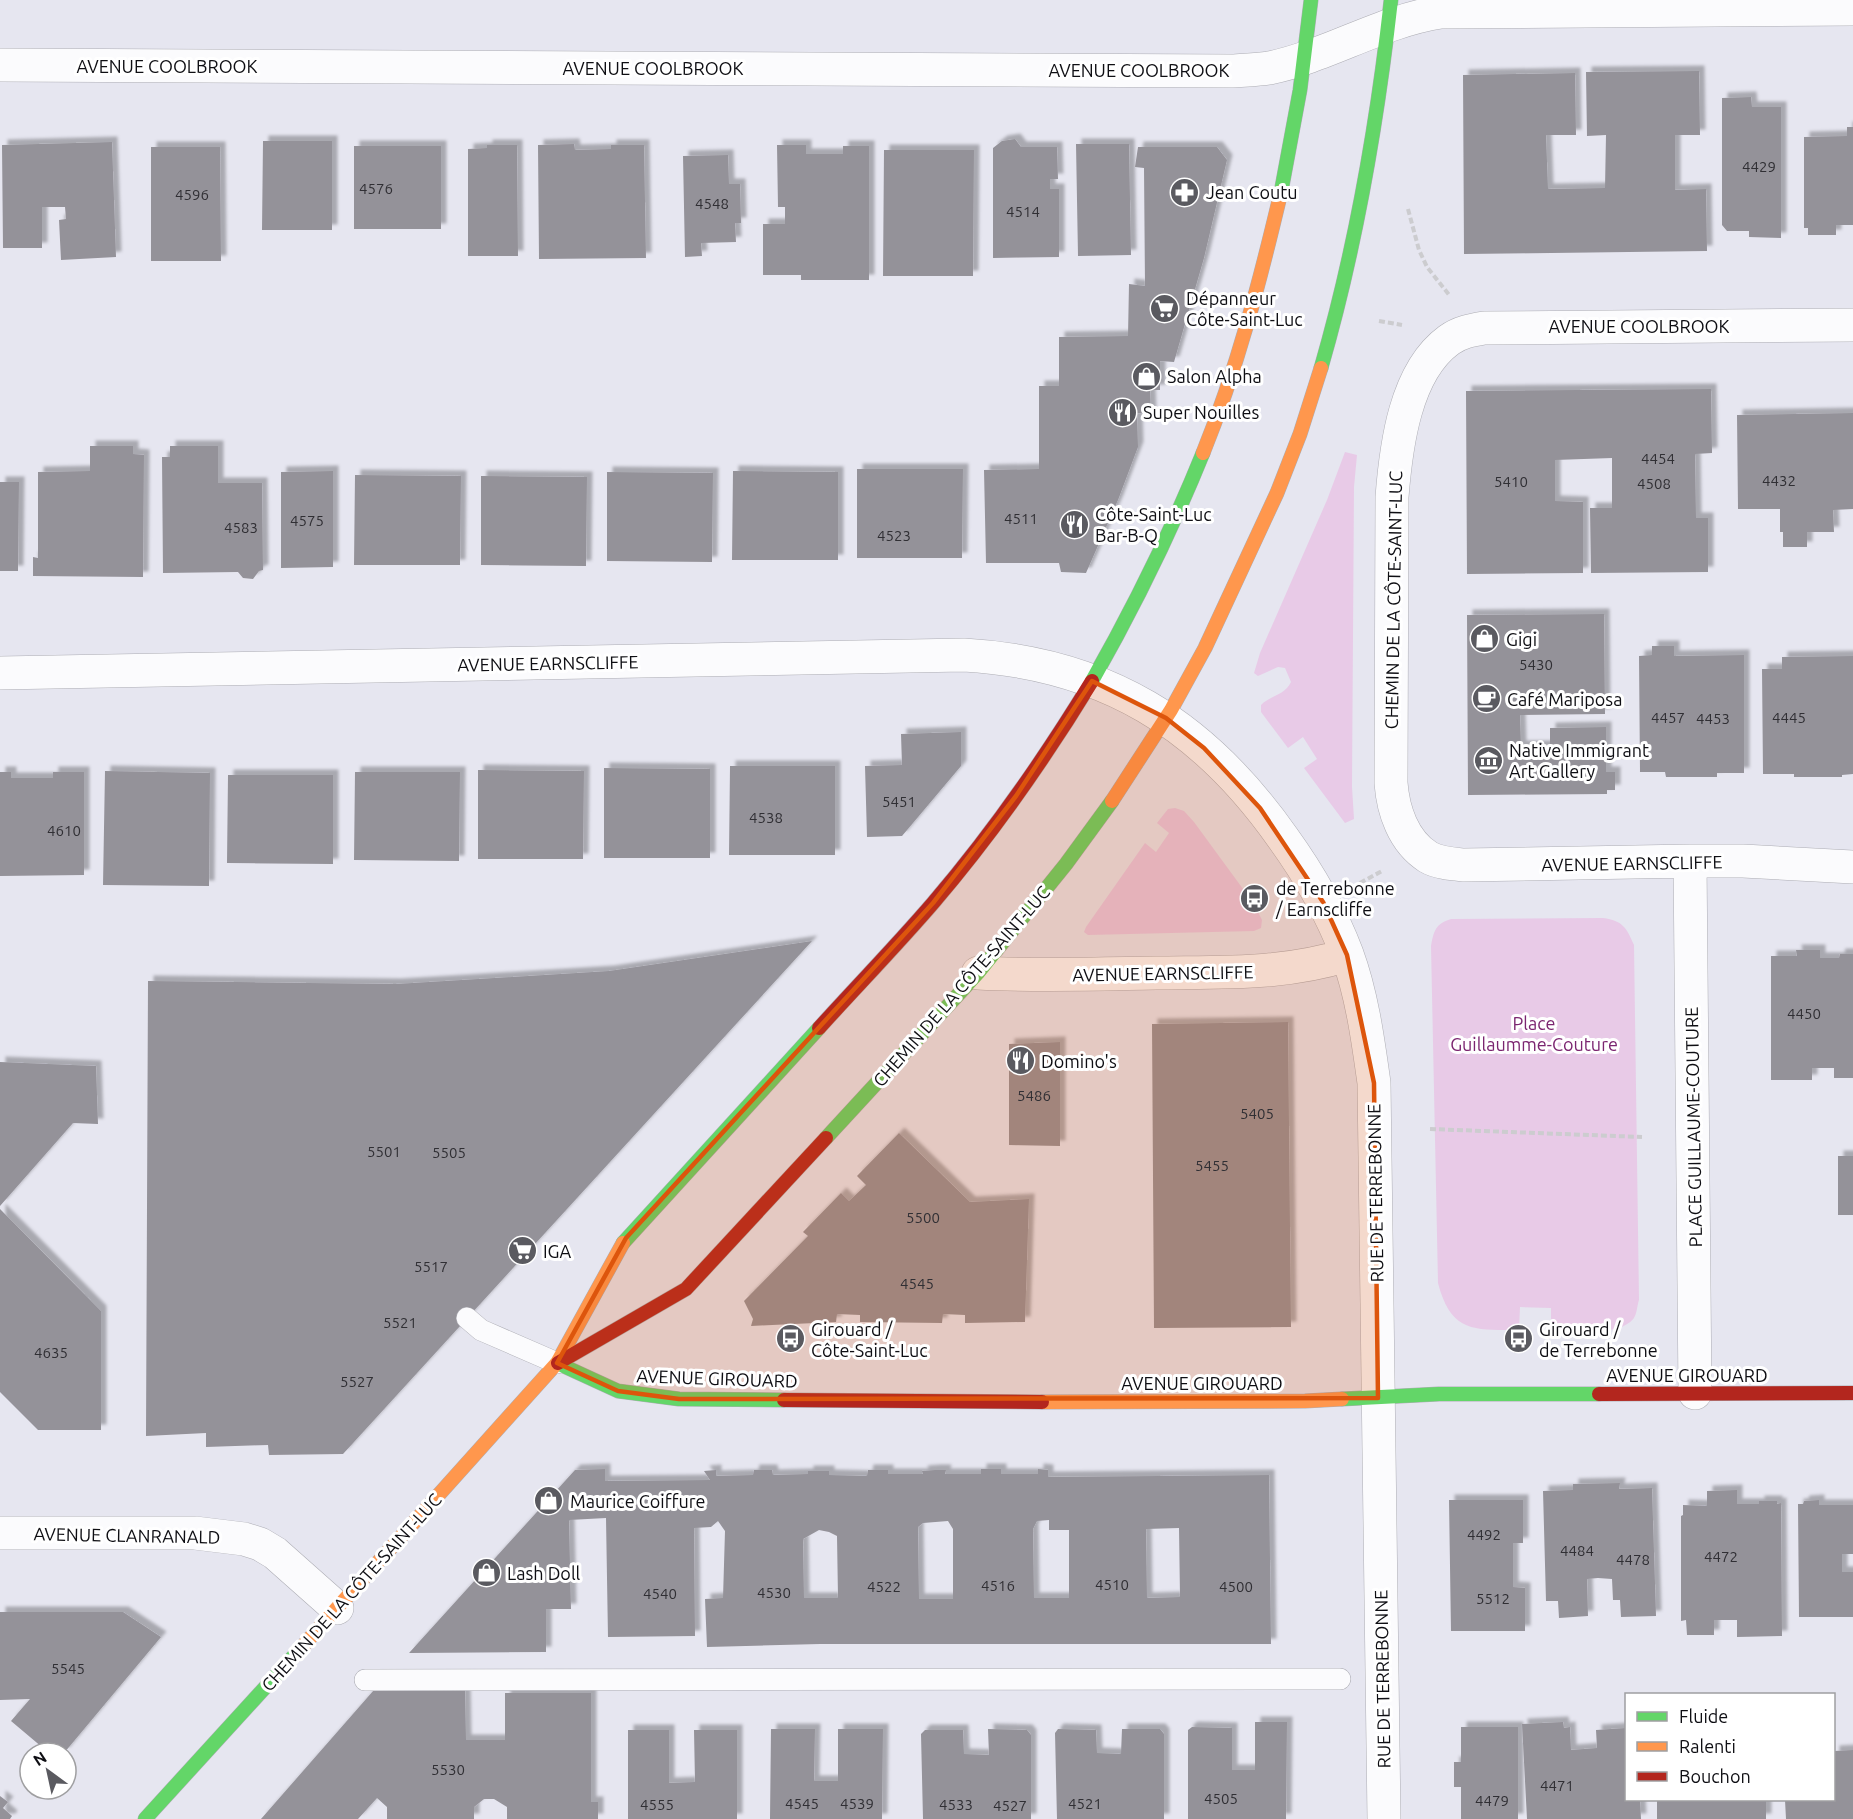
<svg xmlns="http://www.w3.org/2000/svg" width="1853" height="1819" viewBox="0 0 1853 1819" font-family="Ubuntu,sans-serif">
	<defs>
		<filter id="shadow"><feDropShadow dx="5.5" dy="-5.5" stdDeviation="1.5" flood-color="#0004"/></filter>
	</defs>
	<rect width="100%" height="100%" fill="#e6e6f0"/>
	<!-- green -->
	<path fill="#e8cae7" d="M1345 452 1357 455 1354 487 1352 787 1354 819 1345 823 1304 768 1317 759 1303 737 1288 748 1261 712V705C1271 695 1284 696 1291 682L1285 668 1278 667 1258 676 1254 673 1260 653 1327 500Z
		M1175 808 1184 811 1194 822 1254 904 1262 920 1261 928 1254 931 1088 935 1084 932 1086 927 1145 843 1156 852 1169 833 1157 823 1168 809Z
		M1603 918C1623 921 1626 927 1634 945L1639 1300C1637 1306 1637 1313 1634 1318 1620 1337 1573 1331 1551 1331V1308L1520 1307 1519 1330C1474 1330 1451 1333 1438 1283L1431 946C1434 931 1435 924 1451 919Z"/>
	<!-- building -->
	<path fill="#949299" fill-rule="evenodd" filter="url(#shadow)" d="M1699 71 1700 135H1675V190L1706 189 1707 251 1464 254 1463 75 1575 73 1576 135H1546L1548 189 1605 188 1606 135 1587 136 1586 72Z
		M1751 97 1752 107H1781V238L1749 237V231H1727L1722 225V98Z
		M1847 127H1853V225H1836V235H1808V228H1804V137L1847 136Z
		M1015 139 1021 147H1057L1058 179H1050V189H1059V257L993 258V148L1002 141Z
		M263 141H332V230H262Z
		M112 142 116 257 61 260 59 220 66 219 65 207H42V248H3L2 145Z
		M574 144 575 150 611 149V145H644L646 258 539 259 538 145Z
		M1076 144H1129L1131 255 1078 256Z
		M487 145H517L518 256H468V149L487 148Z
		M777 145H806V154H843V146H869V280H801V275H763V224H785V207H778Z
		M354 146H441V229H354Z
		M151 147H220L221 261H151Z
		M1138 147H1217L1227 160 1204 258 1174 362 1160 361V390H1150L1151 414 1137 413 1138 447 1118 500 1086 573 1061 572 1059 563H986L984 470 1039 469V386H1059V337L1128 336 1129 284 1145 286 1144 168 1135 167Z
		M884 150H974L973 276H883Z
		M728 155 729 184H740L741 223H735L736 242 701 243 702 256 685 257 683 156Z
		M1711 389 1712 453 1695 454 1696 518H1708V572L1591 573 1590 508H1612V458L1555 460V501L1583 502V573L1467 574 1466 391Z
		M1853 413V509L1833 510 1834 532H1807V547H1783V532H1780V509H1738L1737 415Z
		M90 446H133V454L144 455 143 577 33 576V557L38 558V472L90 471Z
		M170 446H218V483H262L263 570 259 571 253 579 243 578 238 572 163 573 162 457H170Z
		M857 469H963L962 558H857Z
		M333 471V567L281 568V472Z
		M733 471 838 472V560H732Z
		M607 472 713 473 712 562 607 561Z
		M355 475 461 476 460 565H354Z
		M481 476 587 477 586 566 481 565Z
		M0 482H19L18 571H0Z
		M1604 614 1605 714 1520 715 1521 746H1550V728L1606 727V772H1615V790H1607V794L1468 795 1467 615Z
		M1652 646H1674V656L1744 655V773H1717V777H1666L1665 772H1640L1639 656 1652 655Z
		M1853 656V774L1842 775V777H1794V774H1763L1762 669H1782V657Z
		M961 732V766L902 836 867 837 865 766 902 765 901 734Z
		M730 766H835V855H729Z
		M604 768 710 769V858H604Z
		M478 770 584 771 583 859H478Z
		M105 771 210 773 209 886 103 885Z
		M0 772H11V778H53V772H84V875L0 876Z
		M355 772H460L459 861 354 860Z
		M228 775H333V864L227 863Z
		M812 941 343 1454 269 1455 268 1445 206 1447V1433L146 1436 148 981 396 984 609 971Z
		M1796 950H1820V958H1839L1840 954H1853V1078H1834V1068H1812V1080H1771V956H1797Z
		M1288 1022 1291 1327 1154 1328 1152 1024Z
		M1060 1042V1146L1009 1145V1044Z
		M0 1062 96 1066 98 1124 73 1123 0 1206Z
		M899 1133 970 1202 1029 1199 1025 1322 965 1323V1315L943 1314 942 1323 860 1322V1315L837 1314 836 1322 751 1326 753 1319 744 1301 808 1236 803 1232 841 1193 849 1201 866 1185 857 1176Z
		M1838 1156H1853V1215H1838Z
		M0 1209 101 1311V1430H38L0 1392Z
		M605 1469V1481L710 1480 704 1471 716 1470V1476L753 1475 754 1470H772L773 1475 808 1474V1471H829V1475L867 1476 868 1470H888V1474H923L922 1471 935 1470H946L945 1474H981V1469H1001V1474H1038V1469L1048 1470V1477L1269 1475 1271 1644H820L707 1647 705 1599 723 1598 725 1531 718 1521 711 1527 694 1528 695 1636 608 1637 606 1518 569 1520 571 1609H546V1652L409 1653 575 1470ZM1049 1520V1530H1069V1598H1034L1033 1529 1037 1521ZM948 1521 953 1529V1599H919L918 1527 923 1523ZM1179 1528 1180 1597 1147 1598 1146 1529ZM819 1530 829 1532 837 1536 838 1598H804L803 1539Z
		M1620 1483 1619 1489 1652 1488 1656 1616 1621 1617 1620 1600H1613L1612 1579 1598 1578 1587 1579 1588 1616 1559 1618 1558 1601H1546L1543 1491 1573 1490V1484Z
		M1737 1490V1504H1759V1501H1777V1504L1781 1503 1782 1636 1737 1637V1620H1714V1635H1687L1686 1620 1681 1621V1516L1683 1515V1505L1707 1506V1491Z
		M1449 1500H1523V1543H1513V1587L1525 1588V1631H1451Z
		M1819 1500V1505H1853V1554H1842V1572H1853V1617H1799L1798 1504H1803L1804 1501Z
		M0 1612H123L161 1637 64 1753 54 1749 49 1753 11 1721 30 1699 0 1700Z
		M465 1689 466 1740H505V1693H591V1802H598V1819H507V1807L494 1799H484L474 1807V1819H387V1807L377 1798 358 1819H261L374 1690Z
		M1255 1722H1287L1286 1819H1188V1730L1192 1727 1232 1728V1770H1255Z
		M1563 1722 1564 1728 1570 1727 1571 1750 1597 1748 1596 1730 1626 1728V1800H1640L1641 1819H1527L1522 1724Z
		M1461 1727H1518V1819H1461V1787H1454V1762H1461Z
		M771 1729H815L814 1781H838V1729H883L882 1819H770Z
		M988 1729 1027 1730 1031 1735V1819H923L921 1734 925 1730H963L964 1754 989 1755Z
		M1058 1729 1096 1730 1097 1753 1121 1754 1122 1729H1160L1164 1734V1819H1057L1055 1733Z
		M628 1730H669V1783L695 1782 694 1730H737V1819H628Z
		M1853 1750V1819H1786L1785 1800H1834V1751Z
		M0 1796 8 1802 3 1808 12 1816 10 1819H0Z
		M1657 1800H1766V1819H1657Z"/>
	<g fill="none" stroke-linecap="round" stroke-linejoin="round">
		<defs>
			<path id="lane" d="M467 1318 481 1330 557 1363
				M365 1680 1340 1679"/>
			<path id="street" d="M0 65 1232 71C1244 70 1257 70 1269 68 1328 56 1381 21 1441 12L1853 9
				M1853 325 1484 328C1472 330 1460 332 1449 340 1405 372 1396 446 1392 497L1391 783C1393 810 1403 841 1428 857 1438 863 1453 864 1464 865L1690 861H1743L1853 867
				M0 673 964 655C1105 663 1203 724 1283 838 1309 874 1331 912 1347 954 1362 995 1368 1040 1374 1083L1384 1819
				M1690 861 1695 1393
				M978 973C1037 976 1097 974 1156 973 1223 972 1283 975 1347 955
				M0 1533H195L244 1539 260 1544 275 1553 337 1608"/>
			<path id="fast" d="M1281 192 1300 90 1311 0
				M1321 368C1356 247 1377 125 1391 0
				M1092 681C1134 607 1171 532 1203 453
				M826 1138 978 973 1066 864 1112 801
				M623 1243 819 1028
				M557 1363 618 1391 679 1399 784 1400
				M1342 1399 1439 1394H1599
				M145 1819 302 1647"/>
			<path id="slow" d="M1203 453C1237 369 1260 281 1281 192
				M1112 801 1171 710 1205 648 1277 493 1300 434 1321 368
				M1042 1402 1305 1401 1342 1399
				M302 1647 557 1363 623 1243"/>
			<path id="jam" d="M819 1028C857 986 896 946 933 903 992 834 1045 758 1092 681
				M558 1363 686 1289 826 1138
				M1599 1394 1853 1393
				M784 1400 1042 1402"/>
		</defs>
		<!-- lane casing -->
		<use href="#lane" stroke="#adadb4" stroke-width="22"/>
		<!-- street casing -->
		<use href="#street" stroke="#adadb4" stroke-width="34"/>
		<!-- fast casing -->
		<use href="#fast" stroke="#adadb4" stroke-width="15"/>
		<!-- slow casing -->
		<use href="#slow" stroke="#adadb4" stroke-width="15"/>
		<!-- jam casing -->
		<use href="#jam" stroke="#adadb4" stroke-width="15"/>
		<!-- path -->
		<path stroke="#cccccf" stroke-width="4" stroke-dasharray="6 3" stroke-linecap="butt" d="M1408 209 1419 250 1427 267 1450 296
			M1379 321 1402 325
			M1360 883 1382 871
			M1430 1129 1642 1137"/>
		<!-- lane -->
		<use href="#lane" stroke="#fbfbfd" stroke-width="21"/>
		<!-- street -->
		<use href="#street" stroke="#fbfbfd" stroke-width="33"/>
		<!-- fast -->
		<use href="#fast" stroke="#63d668" stroke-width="14"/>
		<!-- slow -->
		<use href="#slow" stroke="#ff974d" stroke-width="14"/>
		<!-- jam -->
		<use href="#jam" stroke="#b3261e" stroke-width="14"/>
	</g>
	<!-- marked area -->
	<path fill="#dd550c" fill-opacity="0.2" stroke="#dd550c" stroke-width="4.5" stroke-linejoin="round" d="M1092 681 1166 718 1204 748 1260 808 1323 902 1347 955 1374 1083 1378 1398 679 1399 618 1391 557 1363 626 1238 933 903 1016 796Z"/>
	<!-- icons -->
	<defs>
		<symbol id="pharmacy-disc" viewBox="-11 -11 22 22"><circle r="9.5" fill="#5a5a60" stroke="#fff"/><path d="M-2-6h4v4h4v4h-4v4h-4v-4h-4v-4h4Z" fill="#fff"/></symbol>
		<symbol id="supermarket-disc" viewBox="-11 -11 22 22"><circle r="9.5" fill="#5a5a60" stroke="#fff"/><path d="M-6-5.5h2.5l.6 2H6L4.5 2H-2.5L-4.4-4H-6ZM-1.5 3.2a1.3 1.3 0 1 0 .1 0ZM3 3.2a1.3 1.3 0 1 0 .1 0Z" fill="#fff"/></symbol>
		<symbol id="shop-disc" viewBox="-11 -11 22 22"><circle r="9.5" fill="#5a5a60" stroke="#fff"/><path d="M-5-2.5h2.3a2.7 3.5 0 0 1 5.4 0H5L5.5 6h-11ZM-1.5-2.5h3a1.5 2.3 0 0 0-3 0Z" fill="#fff"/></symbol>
		<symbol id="restaurant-disc" viewBox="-11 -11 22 22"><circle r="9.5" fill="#5a5a60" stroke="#fff"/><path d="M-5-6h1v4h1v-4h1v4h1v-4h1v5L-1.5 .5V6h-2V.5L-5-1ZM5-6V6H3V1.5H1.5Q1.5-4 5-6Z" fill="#fff"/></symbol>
		<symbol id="cafe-disc" viewBox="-11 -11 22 22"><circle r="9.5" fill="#5a5a60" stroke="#fff"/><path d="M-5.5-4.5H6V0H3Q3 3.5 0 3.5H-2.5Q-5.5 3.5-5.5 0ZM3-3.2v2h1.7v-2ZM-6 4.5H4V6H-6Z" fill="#fff"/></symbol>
		<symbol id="museum-disc" viewBox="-11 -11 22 22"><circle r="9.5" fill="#5a5a60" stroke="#fff"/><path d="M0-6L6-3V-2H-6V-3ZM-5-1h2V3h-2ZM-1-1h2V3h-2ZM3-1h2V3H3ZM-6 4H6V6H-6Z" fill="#fff"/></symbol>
		<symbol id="bus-disc" viewBox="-11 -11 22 22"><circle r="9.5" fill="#5a5a60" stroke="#fff"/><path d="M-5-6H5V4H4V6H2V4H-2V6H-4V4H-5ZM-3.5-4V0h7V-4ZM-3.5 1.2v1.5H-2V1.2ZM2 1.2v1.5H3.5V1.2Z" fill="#fff"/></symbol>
	</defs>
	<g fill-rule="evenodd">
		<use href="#pharmacy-disc" x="1168" y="176" width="33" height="33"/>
		<use href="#supermarket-disc" x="1148" y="292" width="33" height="33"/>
		<use href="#shop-disc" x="1130" y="360" width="33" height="33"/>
		<use href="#restaurant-disc" x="1106" y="396" width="33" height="33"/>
		<use href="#restaurant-disc" x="1058" y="508" width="33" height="33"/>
		<use href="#shop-disc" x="1468" y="622" width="33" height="33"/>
		<use href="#cafe-disc" x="1470" y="682" width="33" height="33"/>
		<use href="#museum-disc" x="1472" y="744" width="33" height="33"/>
		<use href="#bus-disc" x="1238" y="882" width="33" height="33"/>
		<use href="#restaurant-disc" x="1004" y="1044" width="33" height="33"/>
		<use href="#supermarket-disc" x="506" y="1234" width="33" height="33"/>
		<use href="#bus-disc" x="774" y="1322" width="33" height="33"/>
		<use href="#bus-disc" x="1502" y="1322" width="33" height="33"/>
		<use href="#shop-disc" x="532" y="1484" width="33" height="33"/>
		<use href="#shop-disc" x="470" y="1556" width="33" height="33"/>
	</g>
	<g text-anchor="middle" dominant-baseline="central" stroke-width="6" stroke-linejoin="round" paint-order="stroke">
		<!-- number labels -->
		<g font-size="15" fill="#302f34">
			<text x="1759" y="166">4429</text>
			<text x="376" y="188">4576</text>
			<text x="192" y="194">4596</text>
			<text x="712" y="203">4548</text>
			<text x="1023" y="211">4514</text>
			<text x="1658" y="458">4454</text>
			<text x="1779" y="480">4432</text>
			<text x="1511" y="481">5410</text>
			<text x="1654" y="483">4508</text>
			<text x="1021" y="518">4511</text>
			<text x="307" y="520">4575</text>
			<text x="241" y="527">4583</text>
			<text x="894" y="535">4523</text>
			<text x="1536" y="664">5430</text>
			<text x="1668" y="717">4457</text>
			<text x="1789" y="717">4445</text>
			<text x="1713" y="718">4453</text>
			<text x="899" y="801">5451</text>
			<text x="766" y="817">4538</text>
			<text x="64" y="830">4610</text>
			<text x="1804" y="1013">4450</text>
			<text x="1034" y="1095">5486</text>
			<text x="1257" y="1113">5405</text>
			<text x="384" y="1151">5501</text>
			<text x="449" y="1152">5505</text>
			<text x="1212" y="1165">5455</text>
			<text x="923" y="1217">5500</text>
			<text x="431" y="1266">5517</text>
			<text x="917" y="1283">4545</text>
			<text x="400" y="1322">5521</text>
			<text x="51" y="1352">4635</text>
			<text x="357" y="1381">5527</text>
			<text x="1484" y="1534">4492</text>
			<text x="1577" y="1550">4484</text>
			<text x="1721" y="1556">4472</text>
			<text x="1633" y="1559">4478</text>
			<text x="1112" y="1584">4510</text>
			<text x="998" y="1585">4516</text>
			<text x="884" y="1586">4522</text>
			<text x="1236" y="1586">4500</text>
			<text x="774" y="1592">4530</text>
			<text x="660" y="1593">4540</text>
			<text x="1493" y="1598">5512</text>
			<text x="68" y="1668">5545</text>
			<text x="448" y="1769">5530</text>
			<text x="1557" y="1785">4471</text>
			<text x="1221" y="1798">4505</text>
			<text x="1492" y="1800">4479</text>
			<text x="802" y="1803">4545</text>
			<text x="857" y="1803">4539</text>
			<text x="1085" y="1803">4521</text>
			<text x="657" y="1804">4555</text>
			<text x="956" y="1804">4533</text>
			<text x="1010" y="1805">4527</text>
		</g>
		<!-- street labels -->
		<g font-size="18" fill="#0e0e13" stroke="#fff">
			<text x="167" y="66">AVENUE COOLBROOK</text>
			<text x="653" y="68">AVENUE COOLBROOK</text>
			<text x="1139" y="70">AVENUE COOLBROOK</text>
			<text x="1639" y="326">AVENUE COOLBROOK</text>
			<text transform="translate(1393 600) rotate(-89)">CHEMIN DE LA CÔTE-SAINT-LUC</text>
			<text transform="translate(548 663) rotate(-1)">AVENUE EARNSCLIFFE</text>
			<text transform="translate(1632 863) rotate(-1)">AVENUE EARNSCLIFFE</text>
			<text transform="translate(1163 973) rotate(-1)">AVENUE EARNSCLIFFE</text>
			<text transform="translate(961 986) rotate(-49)">CHEMIN DE LA CÔTE-SAINT-LUC</text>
			<text transform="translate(1693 1127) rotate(-91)">PLACE GUILLAUME-COUTURE</text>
			<text transform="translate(1375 1193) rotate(-91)">RUE DE TERREBONNE</text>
			<text x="1687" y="1375">AVENUE GIROUARD</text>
			<text transform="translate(717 1378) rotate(2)">AVENUE GIROUARD</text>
			<text x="1202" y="1383">AVENUE GIROUARD</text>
			<text transform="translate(127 1535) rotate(1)">AVENUE CLANRANALD</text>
			<text transform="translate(351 1592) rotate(-48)">CHEMIN DE LA CÔTE-SAINT-LUC</text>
			<text transform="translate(1382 1679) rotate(-91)">RUE DE TERREBONNE</text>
		</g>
		<!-- poi labels -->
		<g font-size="18" fill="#0e0e13" stroke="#fff" text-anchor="start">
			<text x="1206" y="192">Jean Coutu</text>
			<text x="1186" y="298">Dépanneur<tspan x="1186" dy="21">Côte-Saint-Luc</tspan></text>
			<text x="1167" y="376">Salon Alpha</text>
			<text x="1143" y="412">Super Nouilles</text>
			<text x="1095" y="514">Côte-Saint-Luc<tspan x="1095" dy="21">Bar-B-Q</tspan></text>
			<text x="1506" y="639">Gigi</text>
			<text x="1507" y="699">Café Mariposa</text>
			<text x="1509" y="750">Native Immigrant<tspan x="1509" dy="21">Art Gallery</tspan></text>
			<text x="1276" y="888">de Terrebonne<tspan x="1276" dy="21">/ Earnscliffe</tspan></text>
			<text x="1041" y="1061">Domino's</text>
			<text x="543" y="1251">IGA</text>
			<text x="811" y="1329">Girouard /<tspan x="811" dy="21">Côte-Saint-Luc</tspan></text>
			<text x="1539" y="1329">Girouard /<tspan x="1539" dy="21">de Terrebonne</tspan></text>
			<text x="570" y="1501">Maurice Coiffure</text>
			<text x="507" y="1573">Lash Doll</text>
		</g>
		<!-- park labels -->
		<g font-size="18" fill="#7b2570" stroke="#fff">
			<text x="1534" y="1023">Place<tspan x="1534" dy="21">Guillaumme-Couture</tspan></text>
		</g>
	</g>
	<!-- legend -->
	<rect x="1625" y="1693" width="210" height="108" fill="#ffffff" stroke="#9f9fa1" stroke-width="1.5"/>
	<rect x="1637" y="1712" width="30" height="9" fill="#63d668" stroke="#9f9fa1" stroke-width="1.5"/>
	<text x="1679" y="1723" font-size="18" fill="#0e0e13">Fluide</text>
	<rect x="1637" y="1742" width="30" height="9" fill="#ff974d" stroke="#9f9fa1" stroke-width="1.5"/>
	<text x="1679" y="1753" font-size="18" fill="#0e0e13">Ralenti</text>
	<rect x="1637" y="1772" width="30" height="9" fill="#b3261e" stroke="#9f9fa1" stroke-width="1.5"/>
	<text x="1679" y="1783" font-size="18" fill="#0e0e13">Bouchon</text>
	<!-- north arrow -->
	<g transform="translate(48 1771) rotate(327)"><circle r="28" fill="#ffffff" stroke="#9f9fa1" stroke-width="1.5"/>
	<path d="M0-4.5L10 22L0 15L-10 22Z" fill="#5a5a60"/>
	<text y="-9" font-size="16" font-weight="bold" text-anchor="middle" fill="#0e0e13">N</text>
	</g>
</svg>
